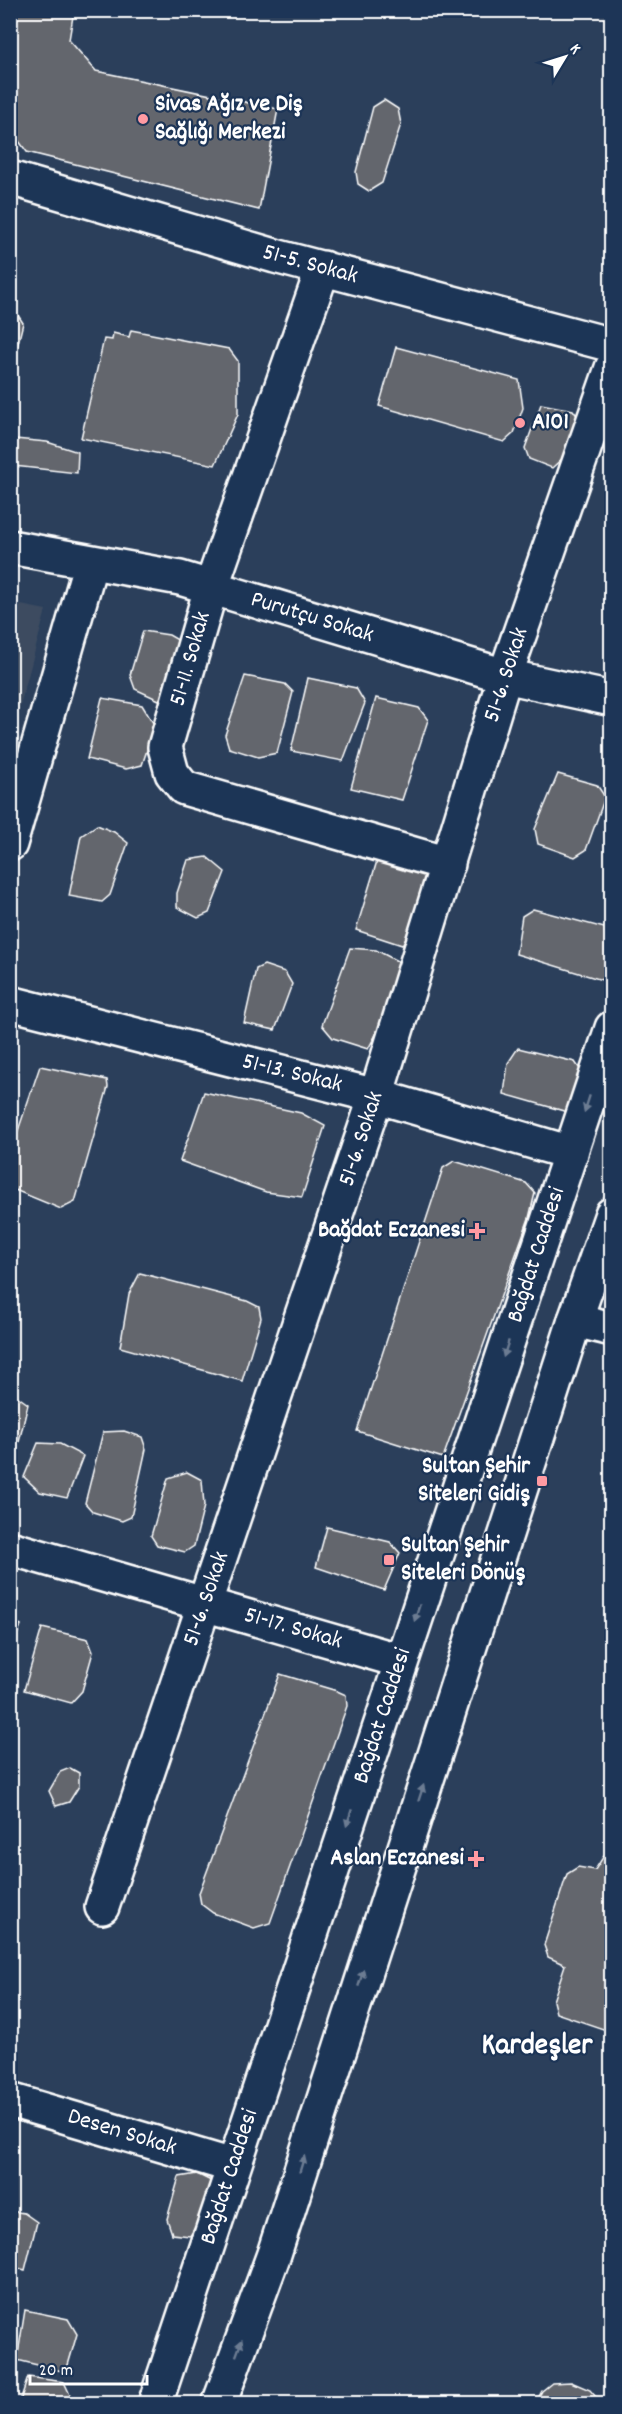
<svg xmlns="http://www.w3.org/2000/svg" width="622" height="2414" viewBox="0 0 622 2414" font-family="Dekko,sans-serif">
	<rect width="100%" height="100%" fill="#2b3f5b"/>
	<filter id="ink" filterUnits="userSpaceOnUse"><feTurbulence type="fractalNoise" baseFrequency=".0167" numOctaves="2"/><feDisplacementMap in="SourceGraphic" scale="12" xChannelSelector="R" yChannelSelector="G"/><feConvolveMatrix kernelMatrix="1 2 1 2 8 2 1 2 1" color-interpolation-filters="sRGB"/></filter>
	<g filter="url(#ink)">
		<!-- built -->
		<path fill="#3c4b60" d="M11 603 46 610 11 739 10 603Z"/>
		<!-- building -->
		<path fill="#63666d" stroke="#fff" stroke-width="1.5" d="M10 10H74L69 40 96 71 278 109 259 210 27 152 10 129Z
			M384 100 398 109 401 124 382 183 369 191 358 184 356 172 373 107Z
			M10 303 23 323 10 376Z
			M131 330 229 349 238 361V414L215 465 81 438 104 339 112 340 113 333 129 337Z
			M396 347 519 380 523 408 514 433 504 442 379 406Z
			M541 404 573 410 578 417 568 453 552 468 529 459 525 448Z
			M15 439 47 442 78 452 77 473 14 466 10 464V448Z
			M143 631 169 635 183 643 171 685 159 700 135 689 130 675Z
			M245 676 285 684 293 692 277 753 258 757 229 748 225 735Z
			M308 678 356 688 365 703 343 761 291 751Z
			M102 698 142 705 155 726 142 765 126 769 87 759Z
			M376 698 419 708 428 720 402 800 351 788Z
			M558 774 597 785 605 797 586 850 575 857 538 844 535 829Z
			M97 825 114 832 128 843 110 895 102 902 69 896 81 836Z
			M207 857 225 872 209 913 198 918 177 907V893L188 860Z
			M377 861 423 872 431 888 402 945 356 930Z
			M533 909 612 930V983L516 954 522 916Z
			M350 948 376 950 399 962 387 1014 368 1049 333 1038 322 1025Z
			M264 965 285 972 292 984 275 1030 244 1023 256 969Z
			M518 1048 575 1062 586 1078 571 1113 504 1094 508 1063Z
			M40 1066 107 1080 108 1087 75 1202 61 1209 10 1188V1154Z
			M204 1092 301 1113 325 1126 302 1197 266 1192 180 1161Z
			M454 1161 526 1183 535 1193 529 1218 443 1458 357 1431 443 1168Z
			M140 1273 247 1301 259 1307 261 1318 242 1381 120 1347 129 1294Z
			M14 1394 28 1404 19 1442 11 1449 10 1395Z
			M124 1431 142 1437 146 1449 131 1517 122 1521 93 1512 85 1503 103 1432Z
			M38 1443 60 1444 83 1456 67 1498 40 1492 24 1477Z
			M187 1472 202 1480 204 1506 194 1546 185 1552 157 1545 151 1536 168 1478Z
			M327 1527 390 1542 400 1553 384 1590 316 1567Z
			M10 1618 21 1625 10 1653Z
			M42 1628 88 1639 93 1652 82 1691 71 1703 24 1690Z
			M280 1674 337 1691 346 1695 347 1706 270 1923 254 1928 213 1913 201 1904 199 1893Z
			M70 1768 79 1773V1786L69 1802 56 1806 49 1791 60 1772Z
			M612 1843V2024L606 2030 556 2013 553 2001 565 1965 548 1957 544 1945 567 1874 578 1867 595 1870Z
			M197 2174 211 2181 197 2224 190 2236 172 2234 167 2219 179 2177Z
			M10 2211 24 2213 37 2222 25 2270 10 2266Z
			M25 2310 68 2319 77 2334 66 2372 17 2360Z
			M28 2377 64 2382 72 2399 71 2404H19Z
			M571 2382 590 2390 602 2404H535L542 2391 552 2383Z"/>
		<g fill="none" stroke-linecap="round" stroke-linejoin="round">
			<defs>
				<path id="minor" d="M10 178 275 256 612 345
					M323 268 211 588 165 747 172 773 184 788 448 864
					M10 547 180 578 505 676 612 699
					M10 844 91 562
					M10 1003 376 1096 571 1153
					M575 1320 612 1329
					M10 1548 401 1661
					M102 1907 376 1096 505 676 612 368
					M10 2100 233 2166"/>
				<path id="secondary" d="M155 2404 612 1028
					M219 2404 274 2254 575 1320 612 1214"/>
			</defs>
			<!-- minor casing -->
			<use href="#minor" stroke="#fff" stroke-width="38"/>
			<!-- secondary casing -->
			<use href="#secondary" stroke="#fff" stroke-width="38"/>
			<!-- minor -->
			<use href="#minor" stroke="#1d3557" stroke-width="33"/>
			<!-- secondary -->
			<use href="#secondary" stroke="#1d3557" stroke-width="33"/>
		</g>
		<!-- one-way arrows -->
		<defs><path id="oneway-solid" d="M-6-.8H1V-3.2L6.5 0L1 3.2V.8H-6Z" transform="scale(1.5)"/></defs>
		<g fill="#6c7c92">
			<use href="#oneway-solid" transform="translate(587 1104) rotate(108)"/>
			<use href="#oneway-solid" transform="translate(506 1349) rotate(108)"/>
			<use href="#oneway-solid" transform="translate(417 1613) rotate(108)"/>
			<use href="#oneway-solid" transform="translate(421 1793) rotate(-72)"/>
			<use href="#oneway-solid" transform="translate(349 1818) rotate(108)"/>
			<use href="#oneway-solid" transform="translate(361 1978) rotate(-72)"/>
			<use href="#oneway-solid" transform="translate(302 2164) rotate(-73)"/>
			<use href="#oneway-solid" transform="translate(239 2348) rotate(-70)"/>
		</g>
	</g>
	<!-- markers -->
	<g fill="#ff9aa2" stroke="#1d3557" stroke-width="2">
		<circle cx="143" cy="119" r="6"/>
		<circle cx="520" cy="423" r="6"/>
		<path d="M474 1222h6v6h6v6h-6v6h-6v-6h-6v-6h6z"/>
		<rect x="536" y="1475" width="12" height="12" rx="3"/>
		<rect x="383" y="1554" width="12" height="12" rx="3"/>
		<path d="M473 1850h6v6h6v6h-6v6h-6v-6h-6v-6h6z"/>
	</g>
	<g text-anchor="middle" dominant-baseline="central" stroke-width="4.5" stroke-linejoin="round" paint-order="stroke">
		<!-- poi labels -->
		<g font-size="24" font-weight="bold" fill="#fff" stroke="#1d3557" text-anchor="start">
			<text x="155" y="105">Sivas Ağız ve Diş<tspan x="155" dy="28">Sağlığı Merkezi</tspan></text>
			<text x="532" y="423">A101</text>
			<text x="465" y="1231" text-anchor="end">Bağdat Eczanesi</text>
			<text x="530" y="1467" text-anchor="end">Sultan Şehir<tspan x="530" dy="28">Siteleri Gidiş</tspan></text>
			<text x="401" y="1546">Sultan Şehir<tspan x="401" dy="28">Siteleri Dönüş</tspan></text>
			<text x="464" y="1859" text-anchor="end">Aslan Eczanesi</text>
		</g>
		<!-- street labels -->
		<g font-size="24" fill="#fff" stroke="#1d3557">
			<text transform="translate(310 265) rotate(15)">51-5. Sokak</text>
			<text transform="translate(312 618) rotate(17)">Purutçu Sokak</text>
			<text transform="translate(191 659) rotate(-74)">51-11. Sokak</text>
			<text transform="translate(507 675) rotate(-72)">51-6. Sokak</text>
			<text transform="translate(292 1074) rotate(14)">51-13. Sokak</text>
			<text transform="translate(362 1139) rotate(-72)">51-6. Sokak</text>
			<text transform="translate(537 1255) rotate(-72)">Bağdat Caddesi</text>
			<text transform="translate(207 1599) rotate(-71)">51-6. Sokak</text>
			<text transform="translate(293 1629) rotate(16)">51-17. Sokak</text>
			<text transform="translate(383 1716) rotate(-72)">Bağdat Caddesi</text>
			<text transform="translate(122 2133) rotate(17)">Desen Sokak</text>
			<text transform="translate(230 2177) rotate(-72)">Bağdat Caddesi</text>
		</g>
		<!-- district labels -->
		<g font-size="30" font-weight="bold" fill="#fff" stroke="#1d3557">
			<text x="537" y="2047">Kardeşler</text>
		</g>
	</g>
	<!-- margin -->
	<rect width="622" height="2414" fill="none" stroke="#1d3557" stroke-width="36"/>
	<rect x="18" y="18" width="586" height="2378" fill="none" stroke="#fff" stroke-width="2" filter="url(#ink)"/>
	<!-- north arrow -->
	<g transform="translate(565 57) rotate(52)" stroke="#1d3557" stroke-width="4.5" paint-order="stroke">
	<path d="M0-4.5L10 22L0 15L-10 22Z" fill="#ffffff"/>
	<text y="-9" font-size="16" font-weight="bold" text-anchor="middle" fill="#ffffff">K</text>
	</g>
	<!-- scale -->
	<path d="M30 2375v9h117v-9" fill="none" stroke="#ffffff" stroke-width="3"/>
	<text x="39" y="2375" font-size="18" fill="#ffffff" stroke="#1d3557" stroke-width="4.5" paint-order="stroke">20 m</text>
</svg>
